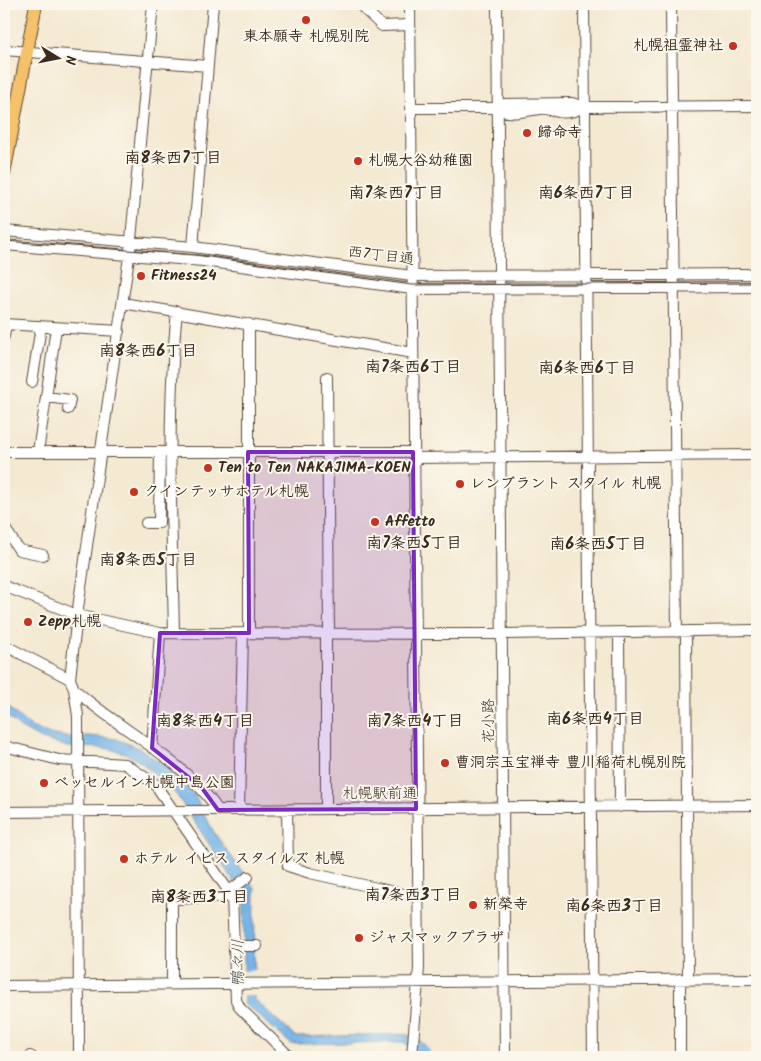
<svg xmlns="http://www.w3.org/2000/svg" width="761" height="1061" viewBox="0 0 761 1061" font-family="Kalam,'Klee One',sans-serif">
	<rect width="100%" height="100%" fill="#fbf7ec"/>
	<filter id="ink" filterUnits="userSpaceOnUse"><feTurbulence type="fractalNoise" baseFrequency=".02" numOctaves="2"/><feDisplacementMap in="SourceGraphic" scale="10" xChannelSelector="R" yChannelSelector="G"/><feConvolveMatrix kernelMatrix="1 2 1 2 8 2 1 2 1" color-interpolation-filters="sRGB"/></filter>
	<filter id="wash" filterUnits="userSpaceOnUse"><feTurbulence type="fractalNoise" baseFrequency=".0096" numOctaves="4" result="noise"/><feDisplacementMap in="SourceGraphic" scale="20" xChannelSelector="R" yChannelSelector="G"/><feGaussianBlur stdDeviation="1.12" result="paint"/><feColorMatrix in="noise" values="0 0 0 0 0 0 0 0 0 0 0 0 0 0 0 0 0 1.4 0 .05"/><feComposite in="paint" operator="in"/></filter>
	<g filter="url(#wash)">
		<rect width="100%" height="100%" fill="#f4e9d1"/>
		<!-- water -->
		<path fill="#74b4e8" stroke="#586f83" d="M4 704 31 727 49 734 67 737 90 736 117 739 139 748 159 762 194 795 215 834 255 889 254 999 296 1037 406 1034C416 1039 430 1044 430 1057H421V1053L403 1042 291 1044 244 1003V897L176 794 141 762 125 753 105 748 68 747 39 738 21 728 4 714Z"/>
		<!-- pier -->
		<path fill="#f4e9d1" d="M246 971 255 970V996H243V971Z"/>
	</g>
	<g filter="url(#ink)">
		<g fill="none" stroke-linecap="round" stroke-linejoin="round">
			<defs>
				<path id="minor" d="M410 4 419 968 412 1057
					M497 4 505 1057
					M584 4 593 1057
					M671 4 677 632
					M364 9 382 26 410 25
					M4 50 208 66
					M410 108H498L504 104 572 103 585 107 757 106
					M498 108C510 116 526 111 539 109 546 108 552 111 559 112 568 114 577 110 585 107
					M4 231 193 247 412 276 757 274
					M4 245 203 261 412 289 757 287
					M193 247 213 4
					M123 303 413 353
					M4 324 119 331
					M249 324V633
					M4 336 6 324
					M327 377 329 634
					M32 382 41 327
					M46 397 70 400 68 409
					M4 452H413
					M38 452 56 328
					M414 458 757 455
					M146 523H159L160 452
					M4 527 19 550 43 555
					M4 586 77 615 160 633 503 634 757 630
					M686 632 688 979
					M174 633C172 526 166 418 177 311
					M619 633 620 807
					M4 645 70 679
					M74 689C120 731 182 757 218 810
					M4 746 59 760 125 764 155 784 232 896 236 1000 240 1008 290 1057
					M152 748 160 633
					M326 809V634
					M239 810 243 633
					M287 810 288 866 310 873 417 897
					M4 812 757 805
					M229 891 248 877
					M234 946H257
					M680 979V1057
					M172 984V903L175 899 232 896
					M4 986 757 979
					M30 1056 32 1057
					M79 1057 78 716 74 689 70 679 77 615 130 250 153 4"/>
				<path id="major" d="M4 174 36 4"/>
			</defs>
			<!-- minor casing -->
			<use href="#minor" stroke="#574739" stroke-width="12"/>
			<!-- major casing -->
			<use href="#major" stroke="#574739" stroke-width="14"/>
			<!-- minor -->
			<use href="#minor" stroke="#fff" stroke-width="10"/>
			<!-- major -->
			<use href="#major" stroke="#f5c16b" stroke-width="12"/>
			<!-- tram -->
			<path stroke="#3b2a1e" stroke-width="1" d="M4 241 195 255 412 285 757 283"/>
		</g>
	</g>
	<!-- marked area -->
	<path fill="#7b2cbf" fill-opacity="0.2" stroke="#7b2cbf" stroke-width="4" stroke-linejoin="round" d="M248 452H413L416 809 218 810 202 788 152 748 160 633H249Z"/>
	<!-- markers -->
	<g fill="#c8321e" stroke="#fbf7ec" stroke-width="2">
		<circle cx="306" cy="20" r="5"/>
		<circle cx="733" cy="46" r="5"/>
		<circle cx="527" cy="133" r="5"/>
		<circle cx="358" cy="161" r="5"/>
		<circle cx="141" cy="276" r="5"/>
		<circle cx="208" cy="468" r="5"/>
		<circle cx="460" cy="484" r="5"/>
		<circle cx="134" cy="492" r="5"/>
		<circle cx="375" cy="522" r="5"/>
		<circle cx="28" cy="622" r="5"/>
		<circle cx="445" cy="763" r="5"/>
		<circle cx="44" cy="783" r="5"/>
		<circle cx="124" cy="859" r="5"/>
		<circle cx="473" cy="905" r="5"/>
		<circle cx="359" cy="938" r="5"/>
	</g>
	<g text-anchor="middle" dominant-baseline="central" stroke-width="4" stroke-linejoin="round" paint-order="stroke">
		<!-- poi labels -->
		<g font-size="15" font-weight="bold" fill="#3b2a1e" stroke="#fbf7ec" text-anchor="start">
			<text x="306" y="37" text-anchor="middle">東本願寺 札幌別院</text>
			<text x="723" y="46" text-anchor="end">札幌祖霊神社</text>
			<text x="537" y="133">歸命寺</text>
			<text x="368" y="161">札幌大谷幼稚園</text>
			<text x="151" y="276">Fitness24</text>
			<text x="218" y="468">Ten to Ten NAKAJIMA-KOEN</text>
			<text x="470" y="484">レンブラント スタイル 札幌</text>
			<text x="144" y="492">クインテッサホテル札幌</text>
			<text x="385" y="522">Affetto</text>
			<text x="38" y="622">Zepp札幌</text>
			<text x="455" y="763">曹洞宗玉宝禅寺 豊川稲荷札幌別院</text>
			<text x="54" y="783">ベッセルイン札幌中島公園</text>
			<text x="134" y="859">ホテル イビス スタイルズ 札幌</text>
			<text x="483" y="905">新榮寺</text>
			<text x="369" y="938">ジャスマックプラザ</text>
		</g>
		<!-- street labels -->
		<g font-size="15" fill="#3b2a1e" stroke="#fbf7ec">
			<text transform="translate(381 256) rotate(7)">西7丁目通</text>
			<text transform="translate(489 721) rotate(-90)">花小路</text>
			<text x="380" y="794">札幌駅前通</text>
		</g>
		<!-- neighbourhood labels -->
		<g font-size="16" font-weight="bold" fill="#3b2a1e" stroke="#fbf7ec">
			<text x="173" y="158">南8条西7丁目</text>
			<text x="396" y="193">南7条西7丁目</text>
			<text x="586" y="193">南6条西7丁目</text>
			<text x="148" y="351">南8条西6丁目</text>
			<text x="413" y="367">南7条西6丁目</text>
			<text x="587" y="368">南6条西6丁目</text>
			<text x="414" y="543">南7条西5丁目</text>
			<text x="598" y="544">南6条西5丁目</text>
			<text x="148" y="560">南8条西5丁目</text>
			<text x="595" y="719">南6条西4丁目</text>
			<text x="205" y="721">南8条西4丁目</text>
			<text x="415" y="721">南7条西4丁目</text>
			<text x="413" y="895">南7条西3丁目</text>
			<text x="199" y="897">南8条西3丁目</text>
			<text x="614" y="906">南6条西3丁目</text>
		</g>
		<!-- water labels -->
		<g font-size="16" font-style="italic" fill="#4f5a65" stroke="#fbf7ec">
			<text transform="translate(238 963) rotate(-90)">鴨々川</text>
		</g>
	</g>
	<!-- margin -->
	<rect width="761" height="1061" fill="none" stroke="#fbf7ec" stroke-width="20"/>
	<!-- north arrow -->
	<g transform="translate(58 58) rotate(100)" stroke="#fbf7ec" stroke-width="4" paint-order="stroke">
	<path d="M0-4L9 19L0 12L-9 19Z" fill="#3b2a1e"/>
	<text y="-8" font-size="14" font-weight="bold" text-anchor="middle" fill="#3b2a1e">N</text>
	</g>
</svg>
